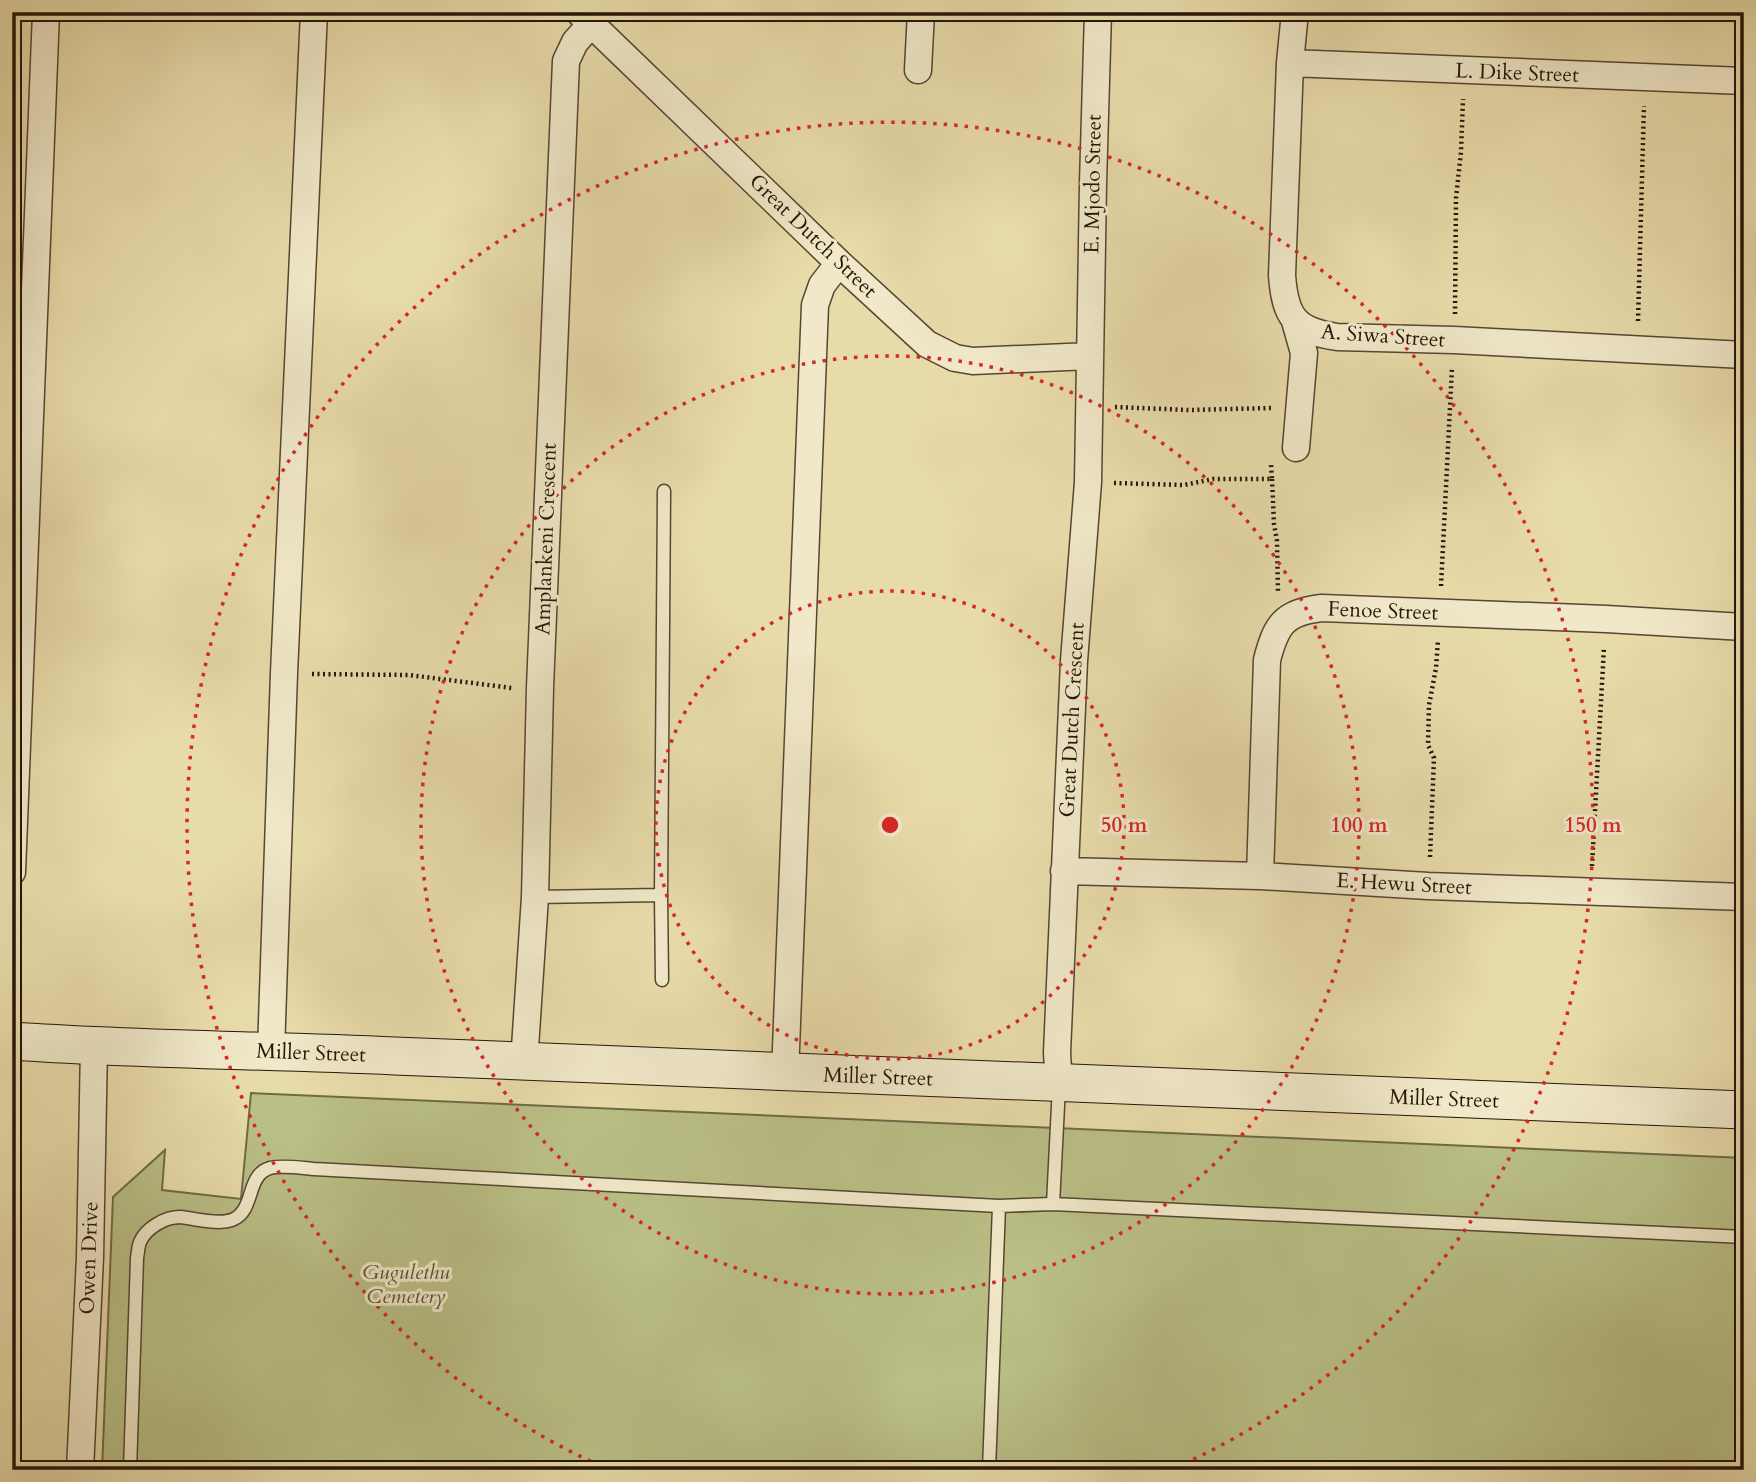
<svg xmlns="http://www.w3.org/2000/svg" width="1756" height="1482" viewBox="0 0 1756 1482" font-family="Cardo,serif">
	<rect width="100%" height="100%" fill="#e8dbaa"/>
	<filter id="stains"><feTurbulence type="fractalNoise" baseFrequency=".00286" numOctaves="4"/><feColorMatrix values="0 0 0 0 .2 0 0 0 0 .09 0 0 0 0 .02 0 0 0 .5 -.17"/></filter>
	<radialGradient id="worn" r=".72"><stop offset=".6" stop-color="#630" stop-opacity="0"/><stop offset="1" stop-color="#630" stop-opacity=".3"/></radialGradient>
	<!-- green -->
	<path fill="#b9bf86" stroke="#6f6a48" stroke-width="2" d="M251 1093 1744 1158V1470H102L113 1197 165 1150 162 1190 241 1199Z"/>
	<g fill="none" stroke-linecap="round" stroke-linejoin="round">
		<defs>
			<path id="lane" d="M535 897 661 895
				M662 980 661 895 664 491
				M1053 1204 1059 1086
				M130 1470 137 1258C138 1253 138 1247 140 1242 146 1228 165 1217 180 1217 189 1218 198 1220 207 1221 216 1222 226 1223 234 1219 255 1209 246 1175 270 1168 281 1165 302 1168 314 1169L999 1206 1053 1204 1744 1237
				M989 1470 999 1206"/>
			<path id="street" d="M1295 12 1290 63 1282 275C1285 317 1295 331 1337 337L1454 340 1744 355
				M580 13 839 263 927 344 955 358 973 361 1090 356
				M1290 63 1744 81
				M918 70 921 12
				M1295 321 1304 353 1296 448
				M1064 871 1260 876 1428 886 1744 897
				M12 872 46 12
				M1260 876 1267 660C1276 625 1284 612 1322 608L1606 619 1744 627
				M271 1051 284 673 314 12
				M524 1063 535 897 540 688 566 61 575 42 591 24
				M785 1074 815 305 822 285 839 263
				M1059 1084 1057 1053 1074 661 1088 482 1093 184 1098 12
				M80 1470 90 1257 94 1046"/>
			<path id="secondary" d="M12 1041C140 1050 267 1050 395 1056 844 1078 1294 1093 1744 1110"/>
		</defs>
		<!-- lane casing -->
		<use href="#lane" stroke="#564632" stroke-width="15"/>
		<!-- street casing -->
		<use href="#street" stroke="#564632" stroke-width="29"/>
		<!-- secondary casing -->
		<use href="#secondary" stroke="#25150a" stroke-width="39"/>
		<!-- path -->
		<path stroke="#25150a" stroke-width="4.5" stroke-dasharray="2 3.5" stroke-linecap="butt" d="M1455 314 1456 198 1461 152 1463 99
			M1638 321 1644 106
			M1115 407 1189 410 1271 408
			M1272 479 1274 524 1277 541 1278 593
			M1114 483 1184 485 1213 479H1272L1271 465
			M1441 586 1452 368
			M312 674 409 675 512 688
			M1430 857 1434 758 1428 745 1429 705 1436 668 1438 640
			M1592 866 1604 647"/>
		<!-- lane -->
		<use href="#lane" stroke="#f0e8c8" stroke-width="12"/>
		<!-- street -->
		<use href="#street" stroke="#f0e8c8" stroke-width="26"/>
		<!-- secondary -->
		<use href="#secondary" stroke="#f0e8c8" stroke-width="37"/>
	</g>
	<!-- distance rings -->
	<g fill="none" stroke="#d62828" stroke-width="3.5" stroke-dasharray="3.5 7">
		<circle cx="890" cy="825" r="234"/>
		<circle cx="890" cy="825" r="469"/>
		<path d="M610 1470A703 703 0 1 1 1170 1470"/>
	</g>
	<g text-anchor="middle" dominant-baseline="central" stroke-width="6" stroke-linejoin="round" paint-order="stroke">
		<!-- street labels -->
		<g font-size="21" fill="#25150a" stroke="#f0e8c8">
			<text transform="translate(1517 73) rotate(2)">L. Dike Street</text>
			<text transform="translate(1093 184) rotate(-89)">E. Mjodo Street</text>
			<text transform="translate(813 236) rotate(44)">Great Dutch Street</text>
			<text transform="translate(1383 336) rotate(4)">A. Siwa Street</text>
			<text transform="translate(546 539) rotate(-88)">Amplankeni Crescent</text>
			<text transform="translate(1383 611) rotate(2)">Fenoe Street</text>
			<text transform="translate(1072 720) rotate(-87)">Great Dutch Crescent</text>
			<text transform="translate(1404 884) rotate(3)">E. Hewu Street</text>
			<text transform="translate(311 1053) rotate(2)">Miller Street</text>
			<text transform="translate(878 1077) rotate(2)">Miller Street</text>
			<text transform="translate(1444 1099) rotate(2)">Miller Street</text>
			<text transform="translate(89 1258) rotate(-88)">Owen Drive</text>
		</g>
		<!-- park labels -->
		<g font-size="21" font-style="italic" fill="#595035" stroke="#f0e8c8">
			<text x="406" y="1272">Gugulethu<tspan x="406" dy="24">Cemetery</tspan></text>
		</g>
	</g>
	<circle cx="890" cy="825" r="10" fill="#d62828" stroke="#f0e8c8" stroke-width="3.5"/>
	<g font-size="21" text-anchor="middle" font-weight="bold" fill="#d62828" stroke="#f0e8c8" stroke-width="6" stroke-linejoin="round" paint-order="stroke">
		<text x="1124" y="832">50 m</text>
		<text x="1359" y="832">100 m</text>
		<text x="1593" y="832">150 m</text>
	</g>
	<!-- margin -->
	<rect width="1756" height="1482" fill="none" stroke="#e8dbaa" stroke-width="42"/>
	<rect x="14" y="14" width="1728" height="1454" fill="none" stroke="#25150a" stroke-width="3.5"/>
	<rect x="21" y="21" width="1714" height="1440" fill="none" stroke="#25150a" stroke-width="2"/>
	<rect width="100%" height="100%" filter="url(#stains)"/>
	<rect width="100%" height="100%" fill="url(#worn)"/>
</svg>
